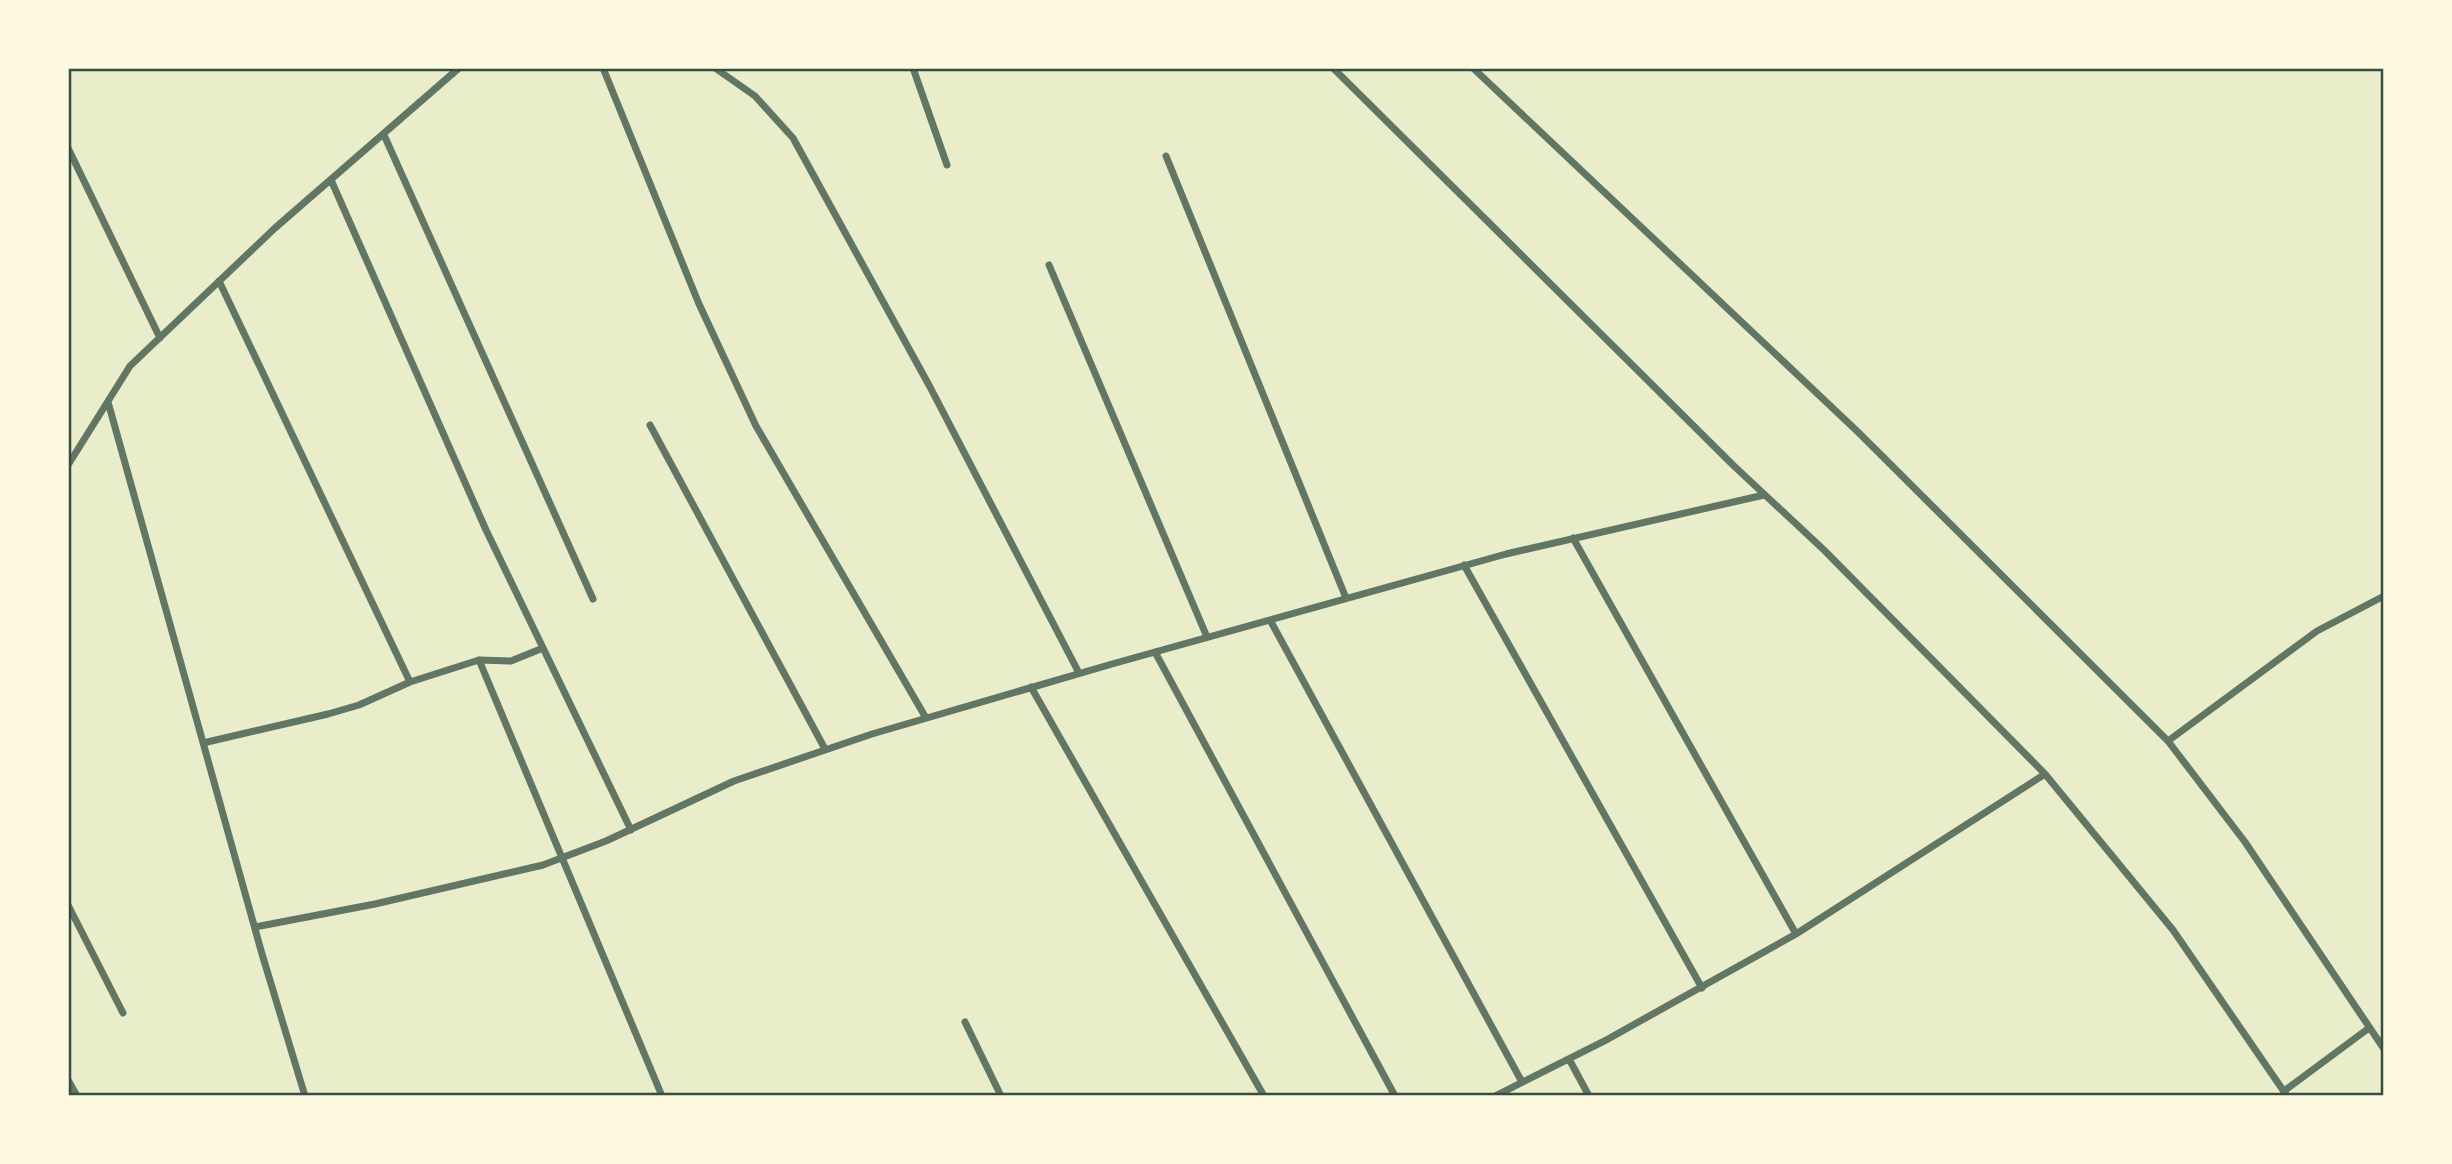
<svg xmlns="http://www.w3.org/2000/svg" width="2452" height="1164" viewBox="0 0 2452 1164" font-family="Ubuntu,sans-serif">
	<rect width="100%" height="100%" fill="#e9edc9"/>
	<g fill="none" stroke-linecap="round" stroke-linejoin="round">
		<!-- minor -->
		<path stroke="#617663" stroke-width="7" d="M603 68 699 304 756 426 926 718
			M715 68 755 96 793 138 930 387 1079 673
			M913 68 947 165
			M1333 68 1734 466 1824 550 2045 774 2173 930 2287 1096
			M1473 68 1858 432 2168 741 2245 842 2384 1049
			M384 135 593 599
			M68 148 160 338
			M1166 156 1346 598
			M331 180 486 530 631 830
			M1049 265 1207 637
			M219 281 410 682 479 660 662 1096
			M108 402 262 954 305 1096
			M650 425 825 749
			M68 465 130 366 275 228 459 68
			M1573 538 1796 934
			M1464 565 1702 988
			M1270 620 1522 1082
			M1155 652 1395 1096
			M479 660 511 661 543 648
			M1031 687 1264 1096
			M2168 741 2317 631 2384 596
			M203 743 328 714 359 705 410 682
			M68 905 123 1013
			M255 927 375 904 543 865 606 841 734 781 872 734 1112 664 1506 554 1764 495
			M965 1022 1001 1096
			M1569 1059 1589 1096
			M68 1080 77 1096
			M2284 1091 2369 1028
			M1495 1096 1608 1039 1796 934 2045 774"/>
	</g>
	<!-- border -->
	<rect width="2452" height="1164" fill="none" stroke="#fefae0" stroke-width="140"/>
	<rect x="70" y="70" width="2312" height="1024" fill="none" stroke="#344e41" stroke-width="2.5"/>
</svg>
